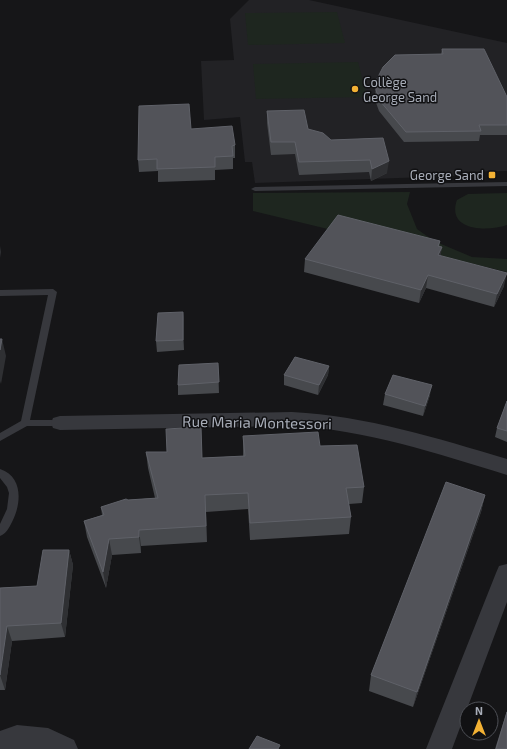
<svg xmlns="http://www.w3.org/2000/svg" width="507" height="749" viewBox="0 0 507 749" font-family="'Exo 2',sans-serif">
	<rect width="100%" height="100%" fill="#161618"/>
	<!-- built -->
	<path fill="#222225" d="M249 0H309L507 43V171L455 172 456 176 255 183 252 162H245L240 117 204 120 201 61 234 60 230 19Z"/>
	<!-- green -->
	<path fill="#1e261f" d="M337 12 345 43 248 45 245 13Z
		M358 62 367 97 256 99 253 64Z
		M410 192 407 204 417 229 434 241 472 257 507 259V272L253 211V193Z
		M507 193V225C487 232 446 231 457 200L468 194Z"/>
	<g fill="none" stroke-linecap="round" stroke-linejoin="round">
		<!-- lane -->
		<path fill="#37383d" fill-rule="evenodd" d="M507 182V186L255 191 251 189 255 187Z
			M53 289 57 292 30 420H60L63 421 65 423 63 425 60 426H27L0 441V433L21 421 48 295 0 296V290Z
			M0 469C24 477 21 505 12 522 9 528 6 534 0 536V524L7 509 9 493 7 487 0 478Z"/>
		<!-- street -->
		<path fill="#37383d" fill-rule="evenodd" d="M292 412C367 416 436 438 507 459V475C436 453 367 430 292 426L60 430 53 428 51 423 53 418 60 416Z
			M507 564V602L452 749H426L496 573 499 566Z
			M17 725 48 728 74 740 78 749H0V731Z"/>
	</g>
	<!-- wall -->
	<path fill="#47494d" d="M442 49 507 97V135H480L479 141 404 142 379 111 375 100 376 81 441 54Z
		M267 111 308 129 331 140 383 138 387 173 371 181 369 172 299 175 295 154 271 155 267 123Z
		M191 129 235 145V158H233V169L215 170V180L158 182V171L139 172 138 160Z
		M440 241 439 247H442L440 256 504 286 494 307 426 288 419 303 304 272 305 259Z
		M183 312 184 322V350L157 352 156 341Z
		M218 363 219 393 178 395V385Z
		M329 366 328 375 318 395 284 385V375Z
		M385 394 430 395 423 416 383 405Z
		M507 401V442L495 437 497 428Z
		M201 427 202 458 243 456V436L320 446 364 487 362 503 349 504 351 517 349 534 250 540 248 509 206 512 207 542 141 546V553L112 555 106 588 87 537 84 521 102 515 101 507 128 500 155 498 148 468 146 452H167Z
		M485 495 481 512 413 707 369 691 371 675Z
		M69 550 73 565 65 637 12 641 5 690H0V588L37 586Z
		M507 711V749H495L506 714Z"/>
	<!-- shaded-wall -->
	<path fill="#2f3033" d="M389 161 387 173 371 181 372 169Z
		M0 246 1 252 0 258Z
		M442 247 440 260 438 255Z
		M507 273 504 286 494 307 497 294Z
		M428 275 426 288 419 303 421 290Z
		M183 312 184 322V350L183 340Z
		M2 339 6 356 1 384 0 381V350Z
		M329 366 328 375 318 395 319 385Z
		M432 385 430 395 423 416 425 406Z
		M485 495 481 512 413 707 417 692Z
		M139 530 141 546V553L139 537Z
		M109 539 112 555 106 588 103 572Z
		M69 550 73 565 65 637 61 623Z
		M7 626 12 641 5 690 0 675Z"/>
	<!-- building -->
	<path fill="#525359" stroke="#5f6168" d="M442 49H484L507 97V125H479L481 131 406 132 380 101 376 90V81L383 67 395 55 443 54Z
		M189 104 191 129 232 126 235 145 232 146 233 156 215 157V167L157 169V159L138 160 139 106Z
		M304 110 308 129 323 133 331 140 383 138 389 161 372 169 370 160 299 162 295 142H271L267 111Z
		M338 215 440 241 438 246 442 247 438 255 507 273 497 294 428 275 421 290 305 259Z
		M183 312V340L156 341 158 313Z
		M0 339H2L0 350Z
		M295 357 329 366 319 385 284 375Z
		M218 363 219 382 178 385 179 365Z
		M393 375 432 385 425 406 385 394Z
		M507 401V431L497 428Z
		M201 427 202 458 245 456 243 436 318 432 320 446 357 445 364 487 346 488 351 517 250 523 248 493 205 495 206 526 139 530V537L109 539 103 572 84 521 104 515 101 507 126 499 128 500 158 498 146 452H167L166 429Z
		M446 482 485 495 417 692 371 675Z
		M43 550H69L61 623 7 626 0 675V588L37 586Z
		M507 712V749H496Z
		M257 736 280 745 278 749H249Z"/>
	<!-- markers -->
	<g fill="#f2b134" stroke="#111113" stroke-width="1.5">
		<circle cx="355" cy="89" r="4"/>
		<rect x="488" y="171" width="8" height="8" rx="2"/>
	</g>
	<g text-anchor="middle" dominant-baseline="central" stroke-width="3" stroke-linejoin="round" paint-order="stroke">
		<!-- far-poi labels -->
		<g font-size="13" fill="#a8adb8" stroke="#111113" text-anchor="start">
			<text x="363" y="82">Collège<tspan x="363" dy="15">George Sand</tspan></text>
			<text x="484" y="175" text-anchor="end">George Sand</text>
		</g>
		<!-- street labels -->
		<g font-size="15" fill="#a8adb8" stroke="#111113">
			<text transform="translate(257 422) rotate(1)">Rue Maria Montessori</text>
		</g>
	</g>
	<!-- north arrow -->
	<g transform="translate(479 721)"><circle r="19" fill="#111113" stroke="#4d4f55"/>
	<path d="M0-3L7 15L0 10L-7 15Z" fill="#f2b134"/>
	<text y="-6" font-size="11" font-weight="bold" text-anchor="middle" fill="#a8adb8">N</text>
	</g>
</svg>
